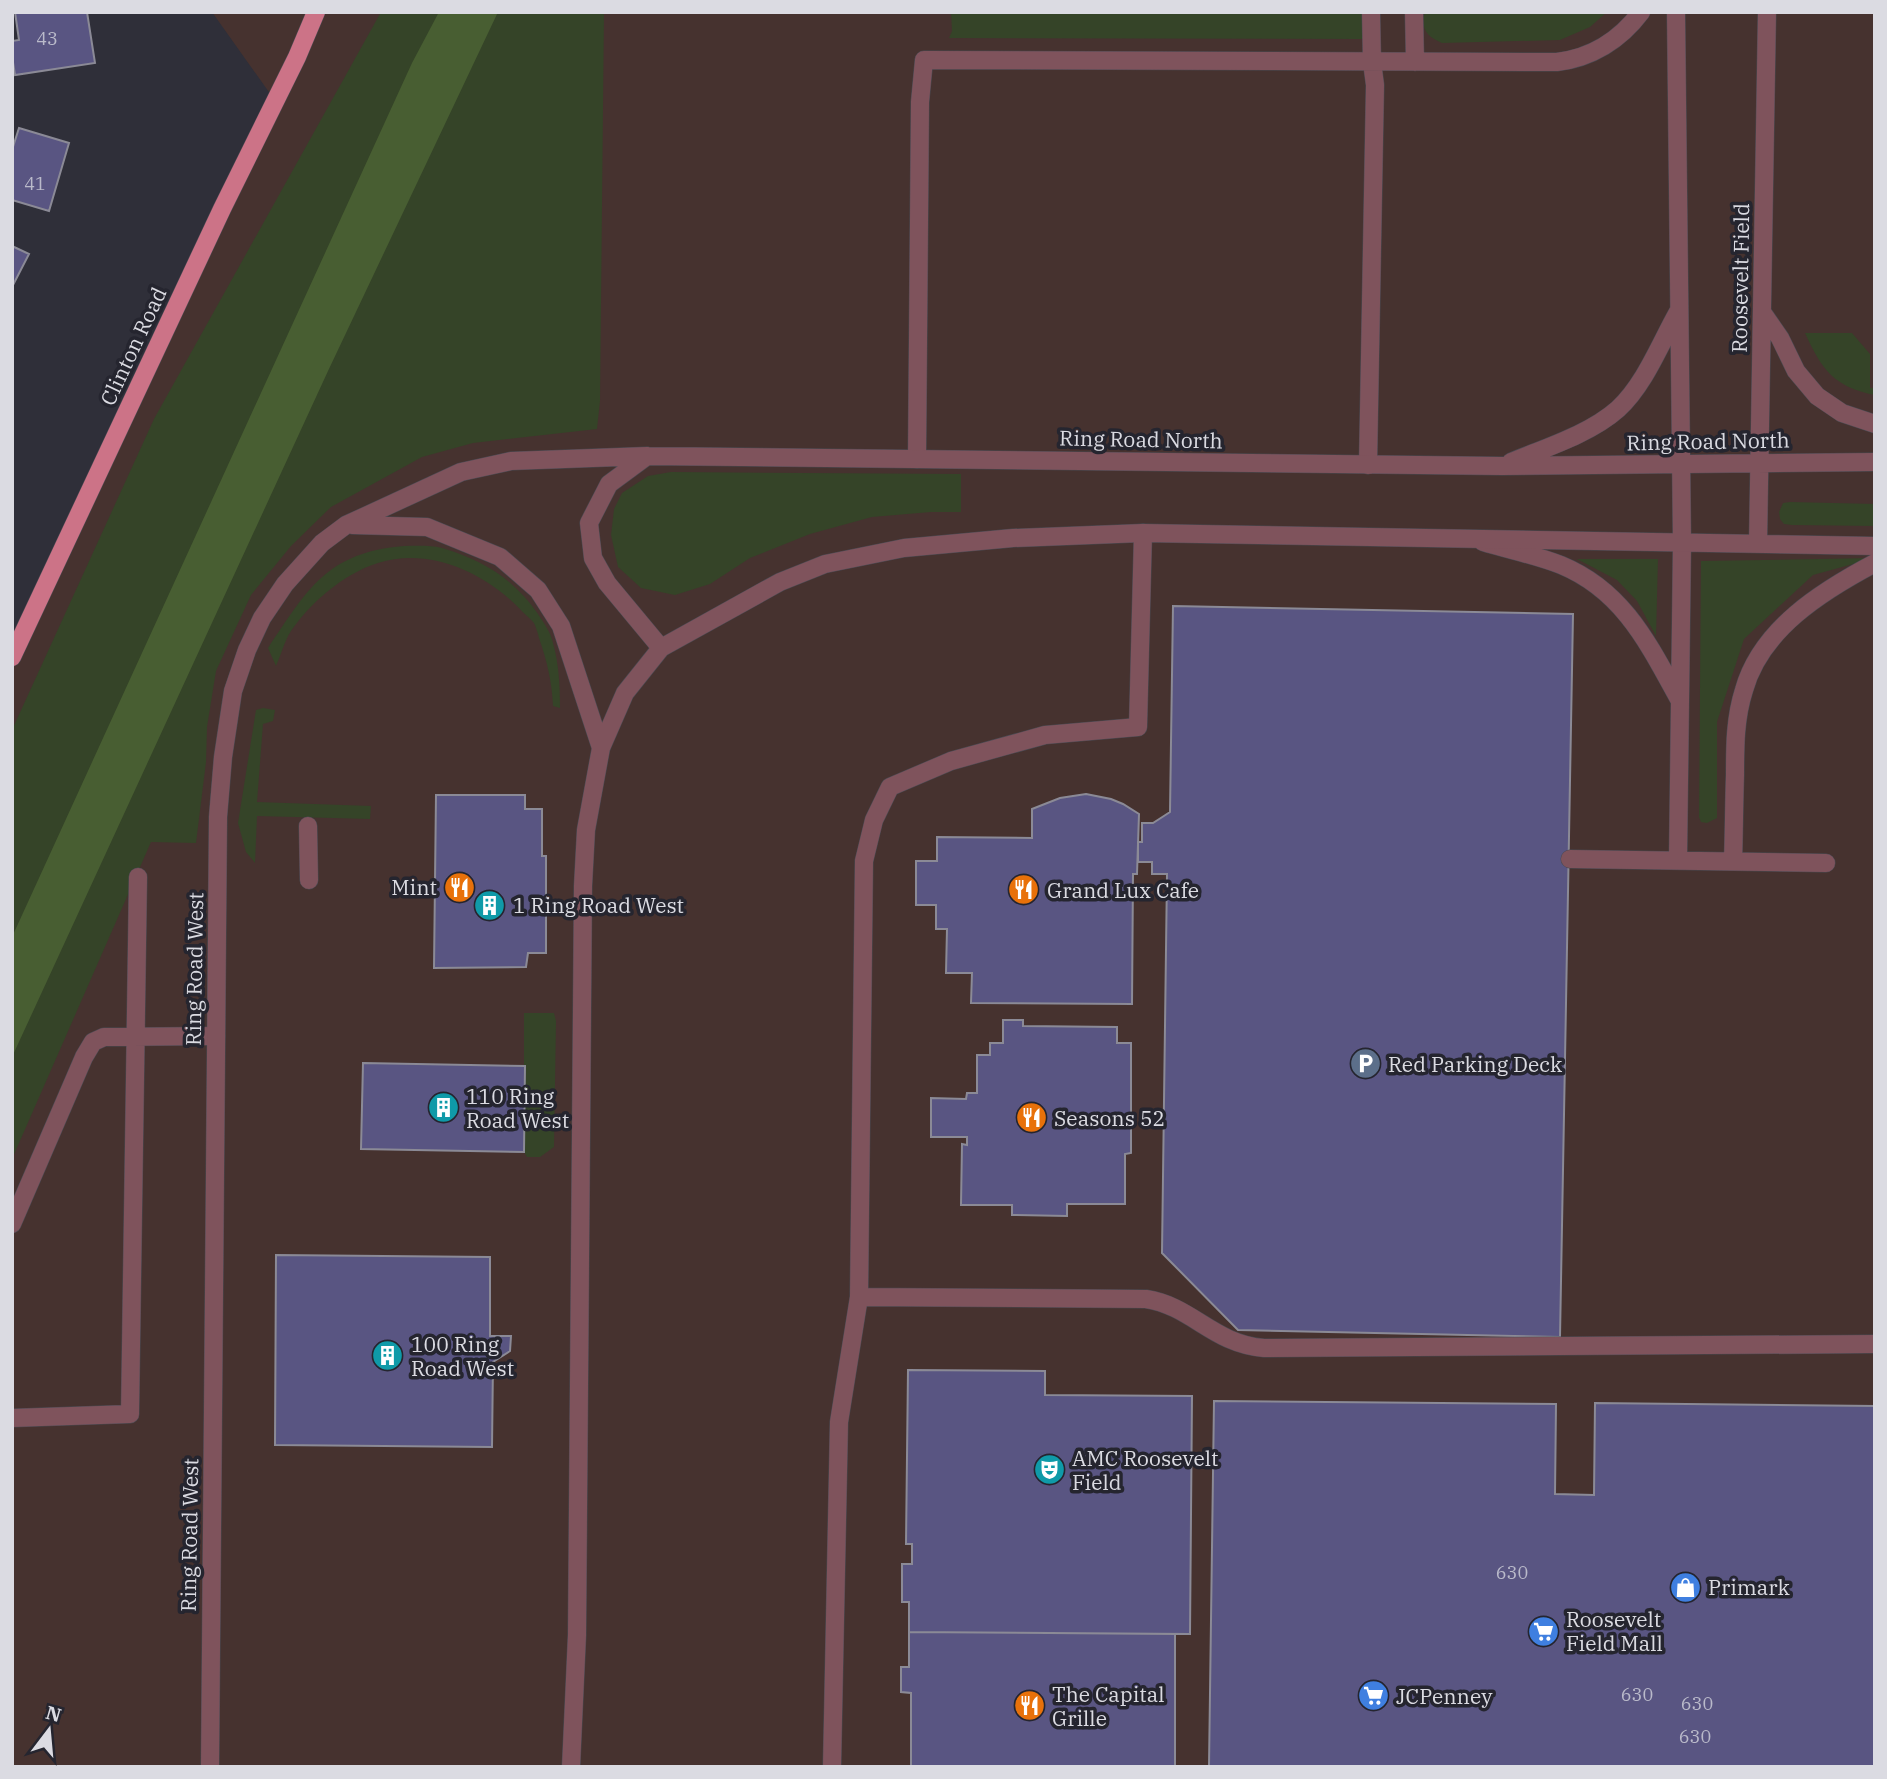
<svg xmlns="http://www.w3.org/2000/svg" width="1887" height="1779" viewBox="0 0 1887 1779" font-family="'IBM Plex Serif',serif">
	<rect width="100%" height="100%" fill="#2f2f39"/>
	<!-- commercial -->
	<path fill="#46322f" d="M212 12H313L297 57 325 12H1875V1767H12V660L276 102Z"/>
	<!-- green -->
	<path fill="#354428" d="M381 12H604L600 401 597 429 473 443 422 457 331 507 291 546 251 595 216 671 207 727 206 762 196 843 151 842 12 1159V730L154 419Z
		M951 12H1362V39L949 38 952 31Z
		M1425 12H1607L1590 27 1560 40 1442 43C1427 37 1420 29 1425 12Z
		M1805 333H1852L1870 354V388H1875V395C1834 387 1822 370 1805 333Z
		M671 472 961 474V512H931L872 517 810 534 750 558 710 584 675 595 641 588 618 567 611 535 614 509 622 493 648 476Z
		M1790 502 1875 504V526L1792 525 1784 524 1780 519 1779 512 1783 503Z
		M404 546C416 546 430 545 442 548 483 560 514 579 538 614 544 623 551 633 553 643 559 664 560 687 560 708L553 706C552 682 547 661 539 638 538 634 536 627 534 623 530 618 523 613 519 608 483 572 429 547 378 563 344 573 306 606 288 636 283 646 280 657 276 666L268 648C307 590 327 552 404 546Z
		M1875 558 1813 575 1744 639 1717 722V818L1707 823 1701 822 1699 817 1701 561Z
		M1577 559H1658L1656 636 1637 601 1617 580Z
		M263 708 275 710 273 721 263 724 257 802 371 806 370 819 257 816 255 863 246 852 238 823 256 710Z
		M524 1013H554L556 1021 554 1147 540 1157H527L524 1152Z"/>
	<!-- forest -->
	<path fill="#485e32" d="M439 12H498L328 371 12 1057V937L412 63Z"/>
	<!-- building -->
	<path fill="#595582" stroke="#8b8a96" stroke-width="2" d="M15 12H87L95 63 15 75 12 56V41L19 40Z
		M19 128 69 143 49 211 12 200V150Z
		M12 246 29 254 12 287Z
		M1173 606 1573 614 1560 1337 1238 1330 1162 1253 1167 874H1152V862H1138V842H1142V823H1153L1170 812Z
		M1086 794 1111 799 1123 804 1139 814 1137 874H1133L1132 1004 971 1003 972 973H946L947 929H936V905H916V861H937V837L1032 838V809L1060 798Z
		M436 795H525V809H542V856H546V953H528L526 967 434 968Z
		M1003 1020H1023V1026L1117 1027V1043H1131V1153L1125 1154V1204H1067V1216L1012 1215V1205H961L962 1144 967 1145V1137H931V1098L966 1099 967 1093H977V1055H990V1043H1003Z
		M363 1063 525 1066 524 1152 361 1149Z
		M276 1255 490 1257V1336H511L510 1351 493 1362 492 1447 275 1445Z
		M908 1370 1045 1371V1395L1192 1396 1190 1634 909 1632V1602H902V1564H912V1544H906Z
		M1214 1401 1556 1404 1555 1494 1594 1495 1595 1403 1875 1406V1767H1209Z
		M909 1632 1175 1634V1767H911V1693L901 1692V1667H909Z"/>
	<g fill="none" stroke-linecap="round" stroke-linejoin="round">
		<defs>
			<path id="service" d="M1414 12 1415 62
				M917 459 920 102 924 60 1557 62C1591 58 1620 40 1641 12
				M1368 465 1375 85 1372 62 1371 12
				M1483 542C1509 550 1536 555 1561 565 1624 591 1649 645 1680 701
				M308 826 309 880
				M1570 859 1826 863
				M1678 860 1682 543
				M1733 861C1734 833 1734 804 1735 775 1735 746 1735 718 1744 690 1761 629 1822 591 1875 563
				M12 1224 84 1057 93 1042 104 1037 216 1036
				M859 1297 1146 1299C1192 1306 1213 1344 1264 1348L1875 1344
				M12 1418 130 1414 138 877
				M832 1767 839 1422 859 1297 864 861 874 820 890 787 951 761 1045 735 1138 727 1143 533"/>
			<path id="minor" d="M1676 12 1682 543
				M1762 312 1780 338 1796 371 1817 396 1842 413 1875 424
				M647 456 609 484 589 523 593 558 607 583 661 648
				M1511 462C1545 448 1590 434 1618 409 1645 384 1660 344 1678 312
				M352 525 427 527 500 557 538 590 561 626 601 748
				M1758 544 1767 12
				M210 1767 218 817 223 757 233 691 247 650 262 618 285 584 322 543 346 525 461 472 511 461 647 456 1502 466 1875 462
				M571 1767 577 1635 583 886 586 830 601 748 625 693 661 648 780 582 825 564 904 548 1013 538 1143 533 1875 546"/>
			<path id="primary" d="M12 657 222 209 297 57 316 12"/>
		</defs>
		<!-- service casing -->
		<use href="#service" stroke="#4b4b54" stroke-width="19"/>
		<!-- minor casing -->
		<use href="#minor" stroke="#4b4b54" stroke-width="19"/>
		<!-- primary casing -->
		<use href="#primary" stroke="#4b4b54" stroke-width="19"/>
		<!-- service -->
		<use href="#service" stroke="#7f535c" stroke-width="18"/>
		<!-- minor -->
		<use href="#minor" stroke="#7f535c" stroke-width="18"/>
		<!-- primary -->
		<use href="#primary" stroke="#cc7387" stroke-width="18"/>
	</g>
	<!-- icons -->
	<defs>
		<symbol id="restaurant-disc" viewBox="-11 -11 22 22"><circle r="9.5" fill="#e8710a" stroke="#25252f"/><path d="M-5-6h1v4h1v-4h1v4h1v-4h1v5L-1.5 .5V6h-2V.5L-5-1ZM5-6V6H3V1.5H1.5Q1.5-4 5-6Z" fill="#fff"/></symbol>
		<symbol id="building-disc" viewBox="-11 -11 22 22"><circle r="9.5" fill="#0f9aa8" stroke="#25252f"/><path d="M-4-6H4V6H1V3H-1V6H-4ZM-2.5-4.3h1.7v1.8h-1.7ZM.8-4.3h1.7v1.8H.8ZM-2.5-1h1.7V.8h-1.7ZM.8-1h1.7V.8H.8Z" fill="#fff"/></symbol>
		<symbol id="parking-disc" viewBox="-11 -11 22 22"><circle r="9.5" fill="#5c6f8a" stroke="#25252f"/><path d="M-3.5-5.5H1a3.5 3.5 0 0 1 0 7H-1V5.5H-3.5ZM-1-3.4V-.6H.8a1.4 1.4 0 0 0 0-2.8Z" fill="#fff"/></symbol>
		<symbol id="theatre-disc" viewBox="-11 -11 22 22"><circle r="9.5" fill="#0f9aa8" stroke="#25252f"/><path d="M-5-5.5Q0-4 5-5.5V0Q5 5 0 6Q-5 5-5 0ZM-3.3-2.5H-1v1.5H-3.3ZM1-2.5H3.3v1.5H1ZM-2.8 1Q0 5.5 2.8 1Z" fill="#fff"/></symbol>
		<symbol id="shop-disc" viewBox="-11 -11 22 22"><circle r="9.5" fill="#3f7fe0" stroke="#25252f"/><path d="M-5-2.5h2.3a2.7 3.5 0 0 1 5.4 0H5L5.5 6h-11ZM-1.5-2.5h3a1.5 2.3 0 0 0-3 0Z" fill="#fff"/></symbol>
		<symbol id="supermarket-disc" viewBox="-11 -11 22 22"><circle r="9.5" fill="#3f7fe0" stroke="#25252f"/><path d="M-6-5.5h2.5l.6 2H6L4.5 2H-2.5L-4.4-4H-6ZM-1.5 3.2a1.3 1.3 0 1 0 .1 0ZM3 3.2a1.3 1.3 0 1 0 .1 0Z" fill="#fff"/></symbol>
	</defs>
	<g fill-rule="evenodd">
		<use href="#restaurant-disc" x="442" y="870" width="35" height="35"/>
		<use href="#restaurant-disc" x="1006" y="872" width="35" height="35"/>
		<use href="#building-disc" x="472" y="888" width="35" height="35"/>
		<use href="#parking-disc" x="1348" y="1046" width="35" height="35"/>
		<use href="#building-disc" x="426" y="1090" width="35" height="35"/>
		<use href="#restaurant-disc" x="1014" y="1100" width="35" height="35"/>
		<use href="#building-disc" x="370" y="1338" width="35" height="35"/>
		<use href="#theatre-disc" x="1032" y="1452" width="35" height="35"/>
		<use href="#shop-disc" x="1668" y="1570" width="35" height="35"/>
		<use href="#supermarket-disc" x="1526" y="1614" width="35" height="35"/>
		<use href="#supermarket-disc" x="1356" y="1678" width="35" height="35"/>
		<use href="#restaurant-disc" x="1012" y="1688" width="35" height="35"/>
	</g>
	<g text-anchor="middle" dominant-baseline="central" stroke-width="7" stroke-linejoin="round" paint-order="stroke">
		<!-- number labels -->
		<g font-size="18" fill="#babaca">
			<text x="47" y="38">43</text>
			<text x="35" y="183">41</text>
			<text x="1512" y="1572">630</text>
			<text x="1637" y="1694">630</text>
			<text x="1697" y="1703">630</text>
			<text x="1695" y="1736">630</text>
		</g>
		<!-- street labels -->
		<g font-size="21" fill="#dbdbe2" stroke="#25252f">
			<text transform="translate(1740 278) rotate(-89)">Roosevelt Field</text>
			<text transform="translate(133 346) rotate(-65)">Clinton Road</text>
			<text transform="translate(1141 439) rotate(1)">Ring Road North</text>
			<text transform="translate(1708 441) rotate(-1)">Ring Road North</text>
			<text transform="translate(194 969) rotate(-89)">Ring Road West</text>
			<text transform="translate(189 1535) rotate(-89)">Ring Road West</text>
		</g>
		<!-- poi labels -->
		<g font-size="21" fill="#dbdbe2" stroke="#25252f" text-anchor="start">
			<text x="437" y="887" text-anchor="end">Mint</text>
			<text x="1047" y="890">Grand Lux Cafe</text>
			<text x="513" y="905">1 Ring Road West</text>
			<text x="1388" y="1064">Red Parking Deck</text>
			<text x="466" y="1096">110 Ring<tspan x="466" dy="24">Road West</tspan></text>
			<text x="1054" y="1118">Seasons 52</text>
			<text x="411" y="1344">100 Ring<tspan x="411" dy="24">Road West</tspan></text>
			<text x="1072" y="1458">AMC Roosevelt<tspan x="1072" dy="24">Field</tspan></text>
			<text x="1708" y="1587">Primark</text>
			<text x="1566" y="1619">Roosevelt<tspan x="1566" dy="24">Field Mall</tspan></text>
			<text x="1052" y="1694">The Capital<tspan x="1052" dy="24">Grille</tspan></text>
			<text x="1396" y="1696">JCPenney</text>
		</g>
	</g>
	<!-- border -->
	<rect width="1887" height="1779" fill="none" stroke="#dbdbe2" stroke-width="28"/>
	<!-- north arrow -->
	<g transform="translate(49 1730) rotate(16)" stroke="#25252f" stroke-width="5" paint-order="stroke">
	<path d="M0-5L12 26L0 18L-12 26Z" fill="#dbdbe2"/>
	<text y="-10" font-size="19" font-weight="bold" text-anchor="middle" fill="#dbdbe2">N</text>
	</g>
</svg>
